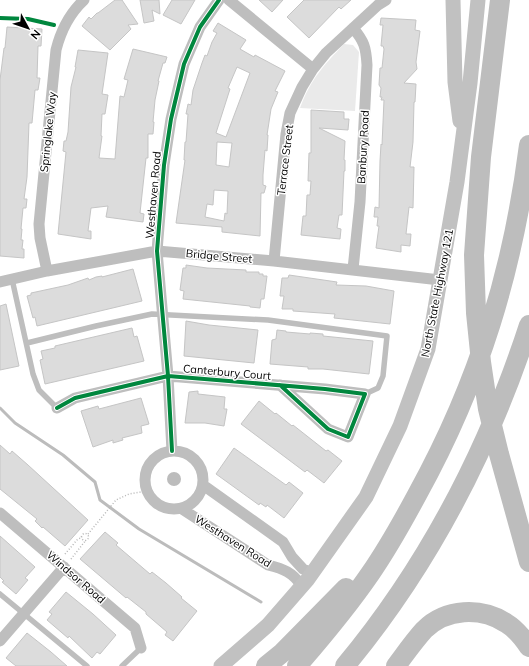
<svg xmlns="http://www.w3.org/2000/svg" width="529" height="666" viewBox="0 0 529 666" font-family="Mulish,sans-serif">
	<rect width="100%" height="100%" fill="#fff"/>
	<!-- green -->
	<path fill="#eaeaea" d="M344 44 353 45 359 52 355 111 300 108C310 80 324 65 344 44Z"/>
	<!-- water -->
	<path fill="#bcbcbc" d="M167 479a7 7 0 1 1 14 0a7 7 0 1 1-14 0Z"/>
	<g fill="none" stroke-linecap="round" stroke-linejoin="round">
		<!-- stream -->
		<path stroke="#bcbcbc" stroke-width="3" d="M0 408 15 423 63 455 95 482 100 500 139 529 261 602"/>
	</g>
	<!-- building -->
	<path fill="#dcdcdc" stroke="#c5c5c5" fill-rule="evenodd" d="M115 0H122L138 24 128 25 131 29 110 50 82 26 89 17 91 19 97 13H98Z
		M140 0H159L160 14 152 10 154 21 144 23Z
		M172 0H195L181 24 163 15Z
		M259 0H283L272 12Z
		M304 0H351L341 9 339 7 309 38 287 17Z
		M381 18 416 20 415 30 420 31 416 62 417 69 404 83 416 84 415 102H414L413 142 410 167H414L413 208 409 207 406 234H411L410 246 401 245V252L376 248 379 226H377L378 217H374L375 207 379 208 380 161 381 144 382 145 384 100H381L382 97H380L381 88 379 85 380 68H382L384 49 383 46H381L383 25H380Z
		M218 23 246 40 240 49 254 57 255 55 285 71 275 91 278 92 271 109 267 135H268L267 151 265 150 263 175V185L266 186 264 193H261L260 236 222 232V227L176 223 185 160H184L185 142H186L188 114H186L188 104 191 105 193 90 202 63 205 55 207 56 212 42 217 33 213 31ZM237 67 250 73 226 137 216 133 230 89 228 88ZM217 142 232 143 229 167 216 165ZM214 190 228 191 227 214 225 213 224 221 205 217 207 204 213 205Z
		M7 27 42 29 41 46H38L37 78H40L38 90H35L32 123H29L27 177 24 199H27L26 208H23L21 229H22L21 240H23L22 249H24V258L0 256V80L4 48H5Z
		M133 49 167 57 165 63H163L158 81H159L155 100 153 122H154L153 134H148V158H146L140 213 144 214 143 222 106 217 108 206 91 208 88 231H91V239L58 234 66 152 63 151 64 141H66L68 132 71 87 76 67H75L78 50 108 53 102 94 108 95 105 114H102L101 136H102L99 158 115 159 120 96 124 97 128 80 124 79Z
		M311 110 344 112V119H349L348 130 319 128 345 141 344 160H345V171H344L342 215H339L337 228 341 229 340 239 301 235 303 216H306L307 195H310L311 181H308L309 153H311Z
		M186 265 207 268 246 270V272H259V274H263V276H267L264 299H261L260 308 250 307V306L183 299 184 291 180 290 183 268H186Z
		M133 269 142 301 37 326 35 317 33 318 27 296 31 295V293L68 285 88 278 89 280 96 277 102 276V277Z
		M289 275 337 282 336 285 366 286 394 291 390 324 334 318 335 314 293 311V309H282L284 296H280L282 278H288Z
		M6 304 19 366 0 370V306Z
		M186 321 209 325 258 330 254 363 184 356Z
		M132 328 134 337 137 336 144 361 45 384 40 360 43 359 41 351 55 348V346Z
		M277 330 286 331V332L310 334V333L323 334V336L373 341 369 374 323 369H308V367L270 364 272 340 276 339Z
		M198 391V394L225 397 224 409H227L224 426 205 423H185L189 392Z
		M141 398 149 424 141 426 142 433 122 438 123 440 113 443V440L93 447 81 411 98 406 99 409Z
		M259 401 275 414 276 413 292 426 293 425 326 451 328 450 342 461 324 483 307 470 305 472 241 424Z
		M0 445 10 454 12 451 28 465 88 520 65 546 43 527 42 528 35 521 37 519 0 489Z
		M234 448 286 485 289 482 303 493 284 518 267 505 266 507 260 503 259 505 216 474Z
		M105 532 118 543 116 545 150 574 152 572 166 583 182 597 181 598 197 611 173 641 165 635 167 632 146 614V612L127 597 126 598 80 559Z
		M0 536 35 567 25 578 28 580 16 594 2 582 4 581 0 577Z
		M66 592 93 614 116 635 100 654 97 652 92 658 69 636 68 638 47 620 52 614 49 612Z
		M27 633 51 652 67 666H16L6 658Z"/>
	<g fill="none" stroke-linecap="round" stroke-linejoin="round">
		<!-- path -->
		<path stroke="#b8b8b8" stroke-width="1.5" stroke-dasharray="1 2" stroke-linecap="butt" d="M81.5 537a3.5 3.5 0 1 1 7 0a3.5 3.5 0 1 1-7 0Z
			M88 534 116 500 129 494 147 491
			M65 554 77 540 82 537
			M71 559 86 540"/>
		<!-- lane -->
		<path stroke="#bebebe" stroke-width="5.5" d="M12 279 33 374 39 390 57 408
			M27 343 96 326 152 314 268 320 387 336 383 376 378 388 365 394
			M0 594 87 666
			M122 666 141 648"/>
		<!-- street -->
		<path stroke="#bebebe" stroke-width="11" d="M229 0 313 69
			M353 28C364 41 366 47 367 65L360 202 353 269
			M274 261 286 134 290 113 302 87 313 69 326 53 378 5 386 0
			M47 271 40 238 39 224 56 50C61 30 69 14 84 0
			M0 282 47 271 157 251 274 261 440 280
			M57 408 75 398 168 376 325 389 365 394 348 437 328 429 280 385
			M145 480a29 29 0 1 1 58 0a29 29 0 1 1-58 0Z
			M172 451 168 376 157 251 164 165 171 119 184 64 200 27 219 0
			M203 485 283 542 292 557 303 569 312 573
			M182 509 268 565C284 569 292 572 302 586
			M0 513 135 628 141 648
			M0 641 64 567"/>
		<!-- secondary -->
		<path stroke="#c1c1c1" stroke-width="15" d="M453 0 455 82 460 121
			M221 666 268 625 308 579 366 497 400 426 428 349 457 182 470 83 478 0"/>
		<!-- highway -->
		<path stroke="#bdbdbd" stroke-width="20" d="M500 0 481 157 474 255 476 313 481 362 488 409 499 454 529 562
			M266 666 282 653 346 588
			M297 666C323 636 348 606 370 574 388 548 403 521 418 493 479 382 513 271 529 145
			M345 666C428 566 489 448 529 325
			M396 666C405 654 414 641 424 630 446 608 481 607 506 623 516 629 523 638 529 647"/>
		<defs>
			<path id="cycleway" d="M0 18 28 19 54 25
				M57 408 75 398 168 376 325 389 365 394 348 437 328 429 280 385
				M172 451 168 376 157 251 164 165 171 119 184 64 200 27 219 0"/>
		</defs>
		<!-- cycleway casing -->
		<use href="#cycleway" stroke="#fff" stroke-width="6"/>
		<!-- cycleway -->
		<use href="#cycleway" stroke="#00873e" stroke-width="4"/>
	</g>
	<g text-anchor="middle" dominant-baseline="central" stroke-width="3" stroke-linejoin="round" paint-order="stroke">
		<!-- street labels -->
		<g font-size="11" fill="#000" stroke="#fff">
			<text transform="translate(48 132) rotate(-84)">Springlake Way</text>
			<text transform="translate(363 147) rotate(-87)">Banbury Road</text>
			<text transform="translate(285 160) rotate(-83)">Terrace Street</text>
			<text transform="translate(153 195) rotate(-85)">Westhaven Road</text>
			<text transform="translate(219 256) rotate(5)">Bridge Street</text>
			<text transform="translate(437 293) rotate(-79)">North State Highway 121</text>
			<text transform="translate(227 372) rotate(5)">Canterbury Court</text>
			<text transform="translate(233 541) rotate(32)">Westhaven Road</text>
			<text transform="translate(76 577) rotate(41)">Windsor Road</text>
		</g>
	</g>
	<!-- north arrow -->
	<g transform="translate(28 28) rotate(130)" stroke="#ffffff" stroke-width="3" paint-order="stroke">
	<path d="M0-3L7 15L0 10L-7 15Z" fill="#000000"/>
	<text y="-6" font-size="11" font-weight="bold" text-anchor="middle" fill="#000000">N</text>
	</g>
</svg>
